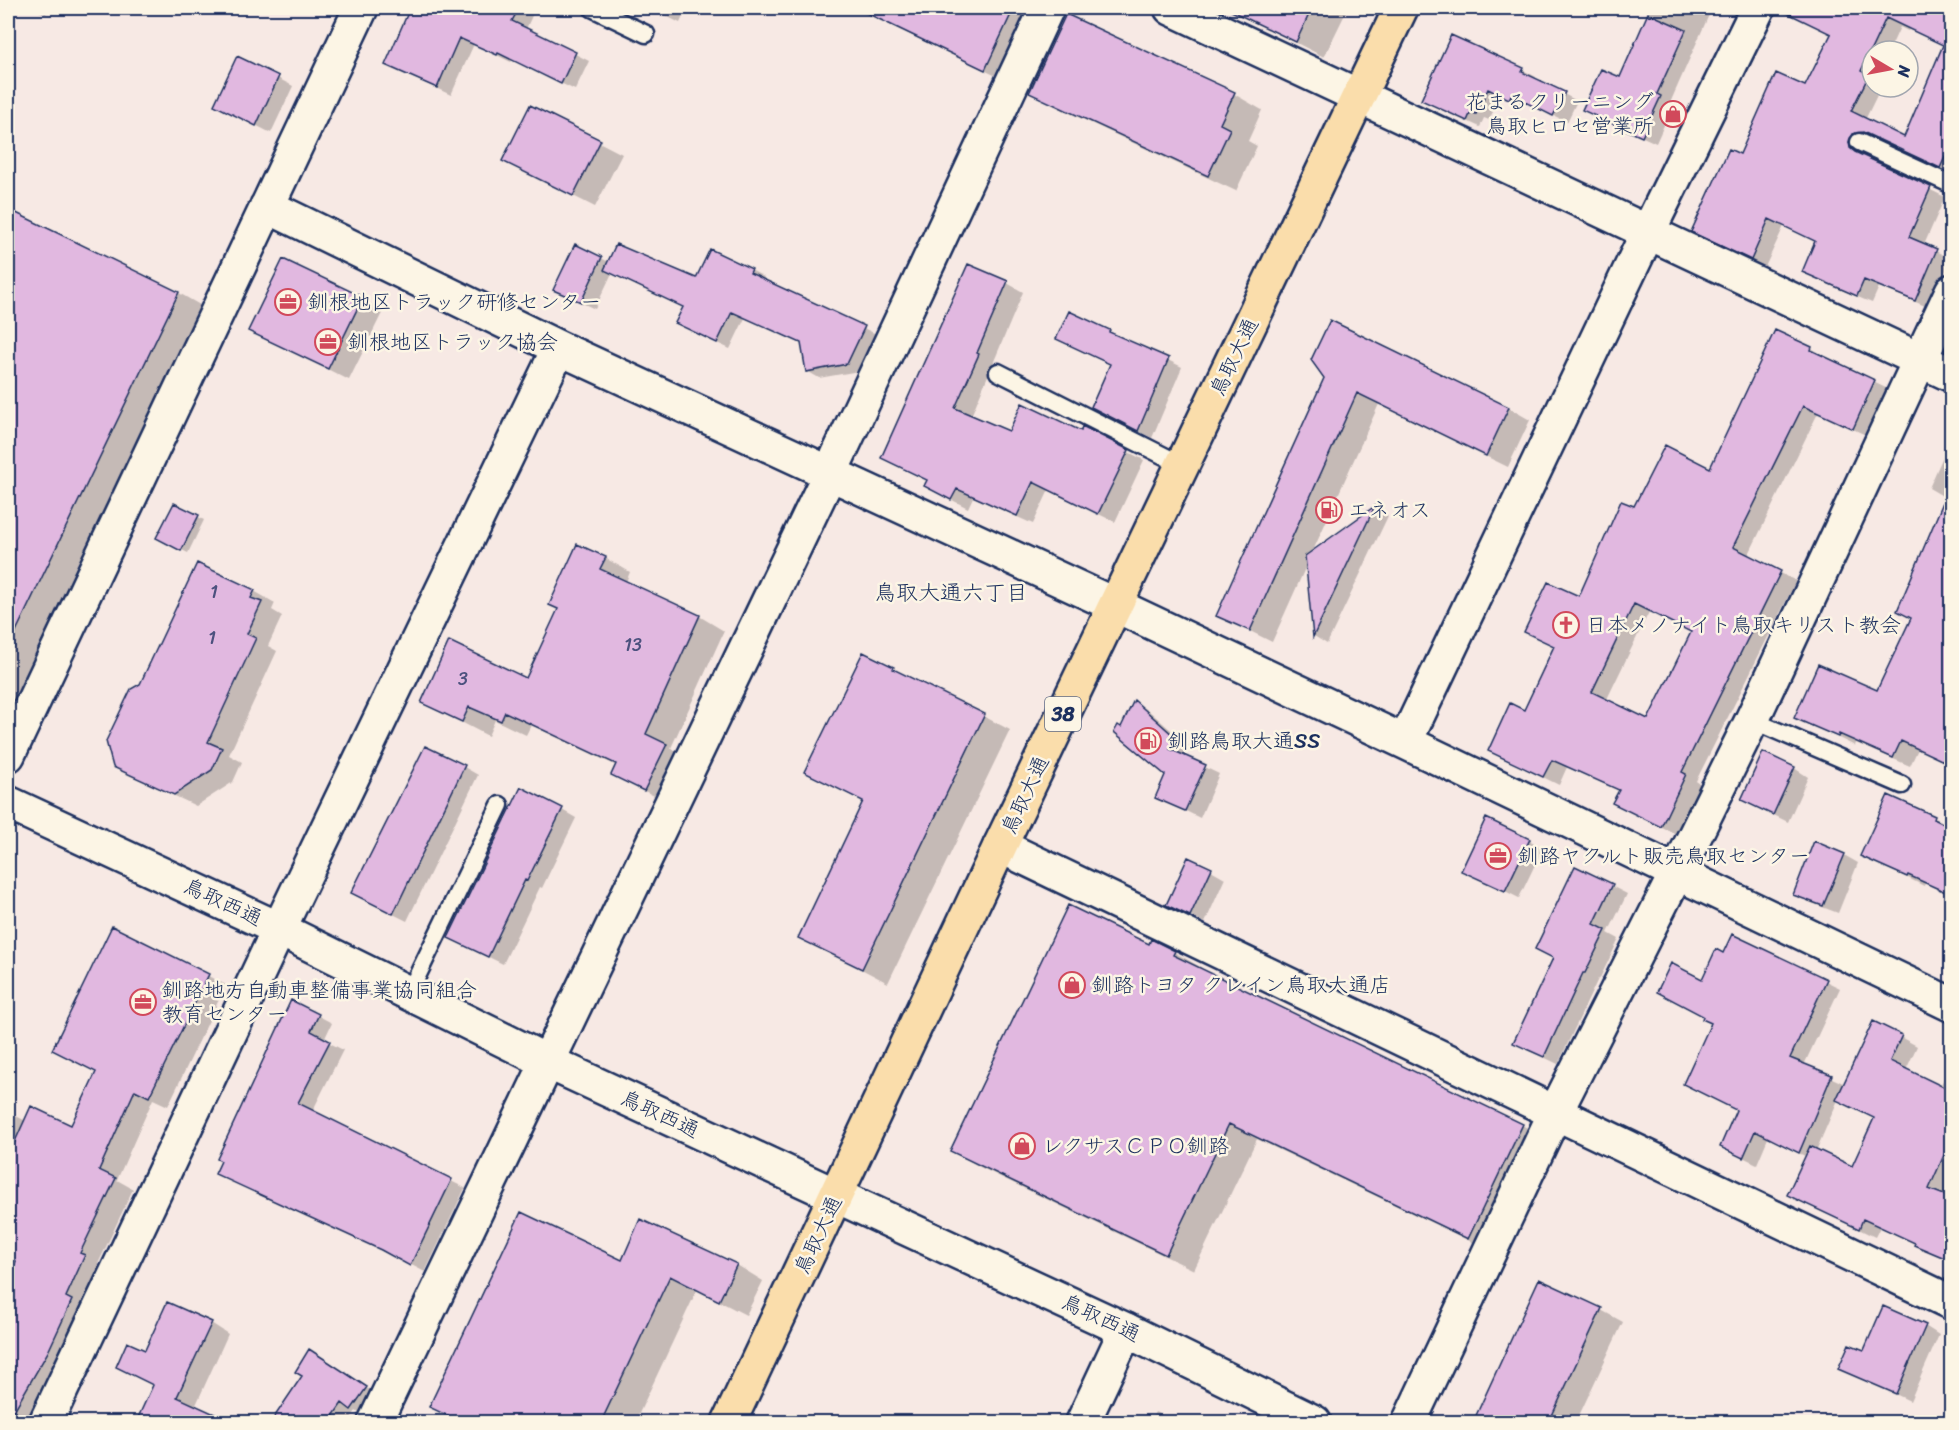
<svg xmlns="http://www.w3.org/2000/svg" width="1959" height="1430" viewBox="0 0 1959 1430" font-family="Sriracha,'Klee One',sans-serif">
	<rect width="100%" height="100%" fill="#f7e9e4"/>
	<filter id="ink" filterUnits="userSpaceOnUse"><feTurbulence type="fractalNoise" baseFrequency=".0167" numOctaves="2"/><feDisplacementMap in="SourceGraphic" scale="12" xChannelSelector="R" yChannelSelector="G"/><feConvolveMatrix kernelMatrix="1 2 1 2 8 2 1 2 1" color-interpolation-filters="sRGB"/></filter>
	<g filter="url(#ink)">
		<!-- shadow -->
		<path fill="#0003" fill-rule="evenodd" d="M32 8H48L46 14Z
			M434 8H532L535 9 526 29 589 61 575 90 512 60 511 62 474 44 451 95 386 65 424 31Z
			M650 8H687L680 23Z
			M854 8H1047L1011 83Z
			M1228 8H1348L1324 57Z
			M1649 8H1712L1670 103 1673 105 1656 143 1584 110 1620 79 1651 9Z
			M1797 8H1952V173L1879 140 1873 139 1864 145 1863 153 1867 159 1945 197 1924 245 1951 259 1930 308 1879 287 1872 303 1818 280 1803 271 1816 241 1784 226 1765 267 1707 239 1741 156 1806 88 1832 34 1793 14ZM1900 27 1908 31 1909 29 1944 46 1904 139 1865 120 1881 87H1872V51H1889Z
			M238 58 293 86 271 133 216 105Z
			M1523 70 1536 77 1535 79 1577 101 1567 122 1524 101 1523 105 1501 95 1489 120 1484 118 1480 127 1436 107Z
			M1031 92 1234 94 1262 110 1248 141 1257 146 1236 191 1059 108Z
			M531 107 622 154 595 207 504 161Z
			M8 210 179 293 207 309 8 722Z
			M601 258 609 262 697 280 751 270 764 277 762 280 876 334 859 371 819 378 807 371 802 344 745 318 730 349 689 330 684 308 612 273 595 309 569 297Z
			M1007 283 1023 292 971 416 1010 433H1081L1083 429 1144 460 1115 522 1049 490 1033 524 973 497 968 508 942 495 928 481 883 458Z
			M362 299 383 311 349 380 250 330Z
			M1331 322 1509 408 1530 420 1508 467 1379 404 1312 553 1375 508 1388 516 1327 644 1314 636 1307 564 1272 642 1218 615 1325 378Z
			M1109 331 1182 367 1152 438 1107 415 1111 365 1072 346Z
			M1811 348 1826 357 1825 359 1890 390 1868 436 1818 413 1748 556 1796 581 1696 781 1700 784 1676 834 1614 803 1620 791 1567 767 1559 785 1490 751 1524 712 1580 598 1635 508 1711 470ZM1649 612 1693 632 1649 721 1606 701Z
			M1952 436V765L1918 749 1910 766 1856 743 1855 746 1796 717 1878 692 1912 619 1946 498 1929 488Z
			M198 517 204 520 188 553 164 541Z
			M605 558 630 572 626 582 699 616 724 631 671 748 691 760 670 804 613 775 617 766 531 725 526 735 495 720 488 736 423 702 527 680Z
			M254 591 275 603 272 610 282 616 268 646 277 651 229 755 242 762 233 782 196 806 137 778 115 766 142 685Z
			M893 669 1010 730 888 983 800 937 865 803 806 771Z
			M1134 702 1148 710 1189 746 1184 757 1219 774 1200 818 1157 797 1167 775 1122 729Z
			M464 767 478 775 407 921 367 901Z
			M1794 768 1808 777 1788 822 1743 800Z
			M1889 797 1952 826V896L1925 883 1924 886 1862 855Z
			M562 810 576 818 542 888 540 887 503 964 464 945Z
			M1529 840 1543 848 1519 898 1463 870Z
			M1844 855 1858 863 1838 913 1809 902 1795 894Z
			M1576 868 1627 894 1608 933 1619 939 1599 980 1598 979 1558 1064 1529 1050 1554 959Z
			M1211 870 1225 878 1205 923 1168 904Z
			M113 928 226 985 168 1106 153 1099 117 1180 133 1189 98 1264 102 1267 37 1422H8V1112L26 1121 72 1127 97 1072 54 1050Z
			M1733 936 1840 988 1804 1065 1845 1084 1874 1023 1917 1046 1906 1070 1940 1087 1952 1061V1262L1880 1227 1875 1237 1805 1203 1807 1157 1768 1138 1757 1164 1722 1147 1738 1111 1713 1024 1703 981 1724 955ZM1838 1100 1876 1119 1852 1168 1816 1151Z
			M1150 946 1174 952 1202 968 1201 970 1522 1125 1550 1141 1497 1254 1257 1139 1194 1270 980 1167 952 1151Z
			M292 1002 332 1023 324 1040 343 1050 312 1112 465 1188 425 1272 396 1257 217 1174Z
			M641 1221 737 1265 763 1281 746 1315 697 1290 635 1422H459L431 1406 623 1262Z
			M1540 1281 1601 1310 1623 1322 1576 1422H1475Z
			M211 1323 228 1334 195 1407 225 1422H138L154 1386 118 1367Z
			M1925 1326 1939 1335 1910 1401 1840 1368 1864 1352Z
			M324 1359 380 1397 366 1417 356 1411 348 1422H273L304 1376Z
			M1155 1412 1178 1422H1150Z"/>
		<!-- building -->
		<path fill="#e1b8e0" stroke="#1b2f5e" stroke-width="1.5" fill-rule="evenodd" d="M410 8H519L512 21 576 52 561 84 498 53 497 55 459 38 437 88 385 65Z
			M856 8H1014L985 70Z
			M1225 8H1312L1296 42Z
			M1777 8H1952V142L1940 168 1863 132 1853 134 1849 142 1850 148 1855 152 1931 187 1909 237 1937 249 1915 301 1864 280 1857 296 1802 272 1815 241 1769 219 1751 260 1691 232 1729 149 1740 154 1776 73 1805 86 1831 34ZM1886 18 1943 45 1904 137 1851 111 1869 75 1861 71Z
			M1648 13 1686 30 1657 94 1661 96 1642 137 1582 110 1601 69 1620 77Z
			M1066 14 1235 92 1220 124 1230 129 1208 176 1029 93Z
			M1451 35 1524 68 1522 72 1565 92 1553 116 1511 95 1509 99 1488 89 1476 114 1471 112 1467 121 1421 100Z
			M237 56 279 76 256 126 214 105Z
			M530 105 601 140 573 196 502 161Z
			M8 209 179 292 8 648Z
			M575 244 602 257 581 302 553 290Z
			M616 244 696 278 710 249 752 269 750 273 865 326 847 364 806 372 801 343 732 312 717 343 675 323 683 307 604 270Z
			M283 259 363 297 328 369 248 331Z
			M968 264 1008 281 977 353 979 354 955 408 1009 431 1022 403 1081 431 1082 426 1129 450 1098 514 1033 482 1017 516 957 489 951 500 924 486 927 480 881 458Z
			M1069 311 1110 330 1109 332 1169 358 1138 431 1091 407 1110 364 1056 339Z
			M1330 320 1509 407 1486 456 1357 393 1250 631 1216 616 1324 378 1311 360Z
			M1775 330 1812 347 1811 350 1875 380 1853 429 1803 406 1733 547 1781 571 1682 772 1686 774 1661 827 1612 803 1619 790 1552 760 1543 777 1488 751 1510 703 1524 710 1554 646 1524 632 1548 582 1579 596 1621 501 1634 506 1665 445 1710 468ZM1634 604 1691 632 1648 719 1592 692Z
			M1952 481V765L1901 741 1893 758 1839 734 1838 737 1794 718 1818 664 1877 690 1911 618 1897 611Z
			M174 503 199 515 181 551 156 538Z
			M1375 506 1313 637 1305 556Z
			M577 544 606 557 600 569 700 615 646 734 667 744 644 791 611 775 616 764 505 712 501 721 469 707 462 722 421 703 449 641 526 678 558 609 549 605Z
			M197 563 255 590 251 598 262 602 247 634 256 638 208 742 222 748 212 770 174 795 113 767 106 741 131 689 140 684Z
			M863 652 894 667 893 669 985 714 862 969 798 938 863 801 804 772Z
			M1134 700 1175 737 1170 749 1206 765 1185 811 1155 798 1165 775 1114 732 1118 725 1121 727Z
			M425 746 465 765 393 914 351 893Z
			M1763 752 1795 767 1773 815 1741 800Z
			M521 787 563 808 527 881 525 880 488 957 448 938Z
			M1888 795 1935 816 1934 819 1952 828V895L1908 875 1907 877 1860 856Z
			M1486 818 1530 839 1505 891 1461 871Z
			M1814 841 1845 854 1823 906 1793 895Z
			M1188 857 1212 868 1190 916 1166 905Z
			M1575 866 1613 884 1594 924 1606 930 1585 973H1583L1544 1057 1513 1043 1553 958 1535 949Z
			M1068 905 1149 944 1151 939 1175 951 1173 955 1523 1124 1468 1239 1229 1124 1166 1255 950 1151Z
			M112 926 209 974 149 1097 135 1090 99 1170 116 1178 80 1253 85 1255 66 1297 72 1300 48 1352 8 1421V1280L16 1261 8 1257V1157L31 1106 71 1125 96 1072 52 1050Z
			M1732 934 1827 979 1790 1058 1832 1075 1799 1153 1755 1131 1743 1158 1720 1147 1736 1110 1683 1084 1711 1023 1702 1019 1703 1016 1657 992 1671 963 1702 979 1716 949 1723 953Z
			M291 1000 319 1014 311 1031 330 1041 298 1103 452 1179 410 1266 381 1250 215 1174 221 1161 217 1159Z
			M1873 1021 1902 1035 1890 1061 1952 1091V1137L1929 1189 1952 1198V1261L1914 1245 1915 1243 1863 1219 1859 1229 1787 1195 1810 1146 1852 1166 1874 1118 1836 1100Z
			M521 1212 622 1260 640 1219 737 1264 719 1301 670 1276 601 1422H461L429 1407Z
			M1539 1279 1602 1308 1549 1422H1473Z
			M167 1302 212 1322 177 1397 232 1422H136L153 1385 116 1367 127 1342 145 1350Z
			M1883 1306 1926 1325 1896 1394 1838 1369 1849 1344 1864 1350Z
			M309 1349 367 1387 351 1410 342 1403 329 1422H271L302 1376 295 1372Z"/>
		<g fill="none" stroke-linecap="round" stroke-linejoin="round">
			<defs>
				<path id="lane" d="M592 8 646 34
					M1859 142 1952 185
					M998 372 1182 465
					M1752 720 1902 785
					M409 993 500 805"/>
				<path id="street" d="M1171 8 1952 375
					M267 206 559 348 1115 605 1405 742 1952 1005
					M1405 742 1648 232 1758 8
					M8 755 361 8
					M1000 846 1952 1303
					M46 1422 279 929 559 348
					M375 1422 830 473 1047 8
					M1083 1422 1126 1330
					M1409 1422 1556 1111 1676 874 1752 720 1952 291"/>
				<path id="secondary" d="M8 803 279 929 548 1062 1126 1330 1314 1422"/>
				<path id="highway" d="M729 1422 1000 846 1401 8"/>
			</defs>
			<!-- lane casing -->
			<use href="#lane" stroke="#1b2f5e" stroke-width="21"/>
			<!-- street casing -->
			<use href="#street" stroke="#1b2f5e" stroke-width="38"/>
			<!-- secondary casing -->
			<use href="#secondary" stroke="#1b2f5e" stroke-width="38"/>
			<!-- highway casing -->
			<use href="#highway" stroke="#1b2f5e" stroke-width="38"/>
			<!-- lane -->
			<use href="#lane" stroke="#fcf5e5" stroke-width="16"/>
			<!-- street -->
			<use href="#street" stroke="#fcf5e5" stroke-width="33"/>
			<!-- secondary -->
			<use href="#secondary" stroke="#fcf5e5" stroke-width="33"/>
			<!-- highway -->
			<use href="#highway" stroke="#faddab" stroke-width="33"/>
		</g>
	</g>
	<!-- icons -->
	<defs>
		<symbol id="shop-ring" viewBox="-11 -11 22 22"><circle r="9.5" fill="#fcf5e5" stroke="#d1495b" stroke-width="1.5"/><path d="M-5-2.5h2.3a2.7 3.5 0 0 1 5.4 0H5L5.5 6h-11ZM-1.5-2.5h3a1.5 2.3 0 0 0-3 0Z" fill="#d1495b"/></symbol>
		<symbol id="office-ring" viewBox="-11 -11 22 22"><circle r="9.5" fill="#fcf5e5" stroke="#d1495b" stroke-width="1.5"/><path d="M-6-3h4V-5.5h4V-3h4V5H-6ZM-1-4.5V-3h2v-1.5ZM-6 0V1H6V0Z" fill="#d1495b"/></symbol>
		<symbol id="fuel-ring" viewBox="-11 -11 22 22"><circle r="9.5" fill="#fcf5e5" stroke="#d1495b" stroke-width="1.5"/><path d="M-5.5-6h7V0h2V4h1.3V-2.5L3-4.5l.8-.8L6-3V5H2.5V1h-1V6h-7ZM-4.2-4.7v3.2H.2V-4.7Z" fill="#d1495b"/></symbol>
		<symbol id="church-ring" viewBox="-11 -11 22 22"><circle r="9.5" fill="#fcf5e5" stroke="#d1495b" stroke-width="1.5"/><path d="M-1.2-6h2.4v3.5h3.3v2.4h-3.3V6h-2.4V-.1h-3.3v-2.4h3.3Z" fill="#d1495b"/></symbol>
	</defs>
	<g fill-rule="evenodd">
		<use href="#shop-ring" x="1658" y="99" width="30" height="30"/>
		<use href="#office-ring" x="273" y="287" width="30" height="30"/>
		<use href="#office-ring" x="313" y="327" width="30" height="30"/>
		<use href="#fuel-ring" x="1314" y="495" width="30" height="30"/>
		<use href="#church-ring" x="1551" y="610" width="30" height="30"/>
		<use href="#fuel-ring" x="1133" y="726" width="30" height="30"/>
		<use href="#office-ring" x="1483" y="841" width="30" height="30"/>
		<use href="#shop-ring" x="1057" y="970" width="30" height="30"/>
		<use href="#office-ring" x="128" y="987" width="30" height="30"/>
		<use href="#shop-ring" x="1007" y="1131" width="30" height="30"/>
	</g>
	<g text-anchor="middle" dominant-baseline="central" stroke-width="5" stroke-linejoin="round" paint-order="stroke">
		<!-- number labels -->
		<g font-size="18" fill="#4c517e">
			<text x="214" y="592">1</text>
			<text x="212" y="638">1</text>
			<text x="633" y="645">13</text>
			<text x="463" y="679">3</text>
		</g>
		<!-- shield labels -->
		<rect fill="#fcf5e5" stroke="#5e6a86" stroke-width="1.5" x="1045" y="697" width="36" height="34" rx="4.5"/>
		<g font-size="20" font-weight="bold" fill="#1b2f5e">
			<text x="1063" y="714">38</text>
		</g>
		<!-- poi labels -->
		<g font-size="21" fill="#1b2f5e" stroke="#fcf5e5" text-anchor="start">
			<text x="1654" y="102" text-anchor="end">花まるクリーニング<tspan x="1654" dy="24">鳥取ヒロセ営業所</tspan></text>
			<text x="308" y="302">釧根地区トラック研修センター</text>
			<text x="348" y="342">釧根地区トラック協会</text>
			<text x="1348" y="510">エネオス</text>
			<text x="1586" y="625">日本メノナイト鳥取キリスト教会</text>
			<text x="1168" y="741">釧路鳥取大通SS</text>
			<text x="1518" y="856">釧路ヤクルト販売鳥取センター</text>
			<text x="1092" y="985">釧路トヨタ クレイン鳥取大通店</text>
			<text x="162" y="990">釧路地方自動車整備事業協同組合<tspan x="162" dy="24">教育センター</tspan></text>
			<text x="1042" y="1146">レクサスＣＰＯ釧路</text>
		</g>
		<!-- street labels -->
		<g font-size="21" fill="#1b2f5e" stroke="#fcf5e5">
			<text transform="translate(1234 357) rotate(-64)">鳥取大通</text>
			<text transform="translate(1025 795) rotate(-65)">鳥取大通</text>
			<text transform="translate(223 902) rotate(25)">鳥取西通</text>
			<text transform="translate(660 1114) rotate(25)">鳥取西通</text>
			<text transform="translate(818 1235) rotate(-65)">鳥取大通</text>
			<text transform="translate(1101 1318) rotate(25)">鳥取西通</text>
		</g>
		<!-- neighbourhood labels -->
		<g font-size="22" fill="#1b2f5e" stroke="#fcf5e5">
			<text x="951" y="592">鳥取大通六丁目</text>
		</g>
	</g>
	<!-- margin -->
	<rect width="1959" height="1430" fill="none" stroke="#fcf5e5" stroke-width="30"/>
	<rect x="15" y="15" width="1929" height="1400" fill="none" stroke="#1b2f5e" stroke-width="2" filter="url(#ink)"/>
	<!-- north arrow -->
	<g transform="translate(1890 69) rotate(100)"><circle r="28" fill="#fcf5e5" stroke="#a2a6af" stroke-width="1.5"/>
	<path d="M0-4.5L10 22L0 15L-10 22Z" fill="#d1495b"/>
	<text y="-9" font-size="16" font-weight="bold" text-anchor="middle" fill="#1b2f5e">N</text>
	</g>
</svg>
